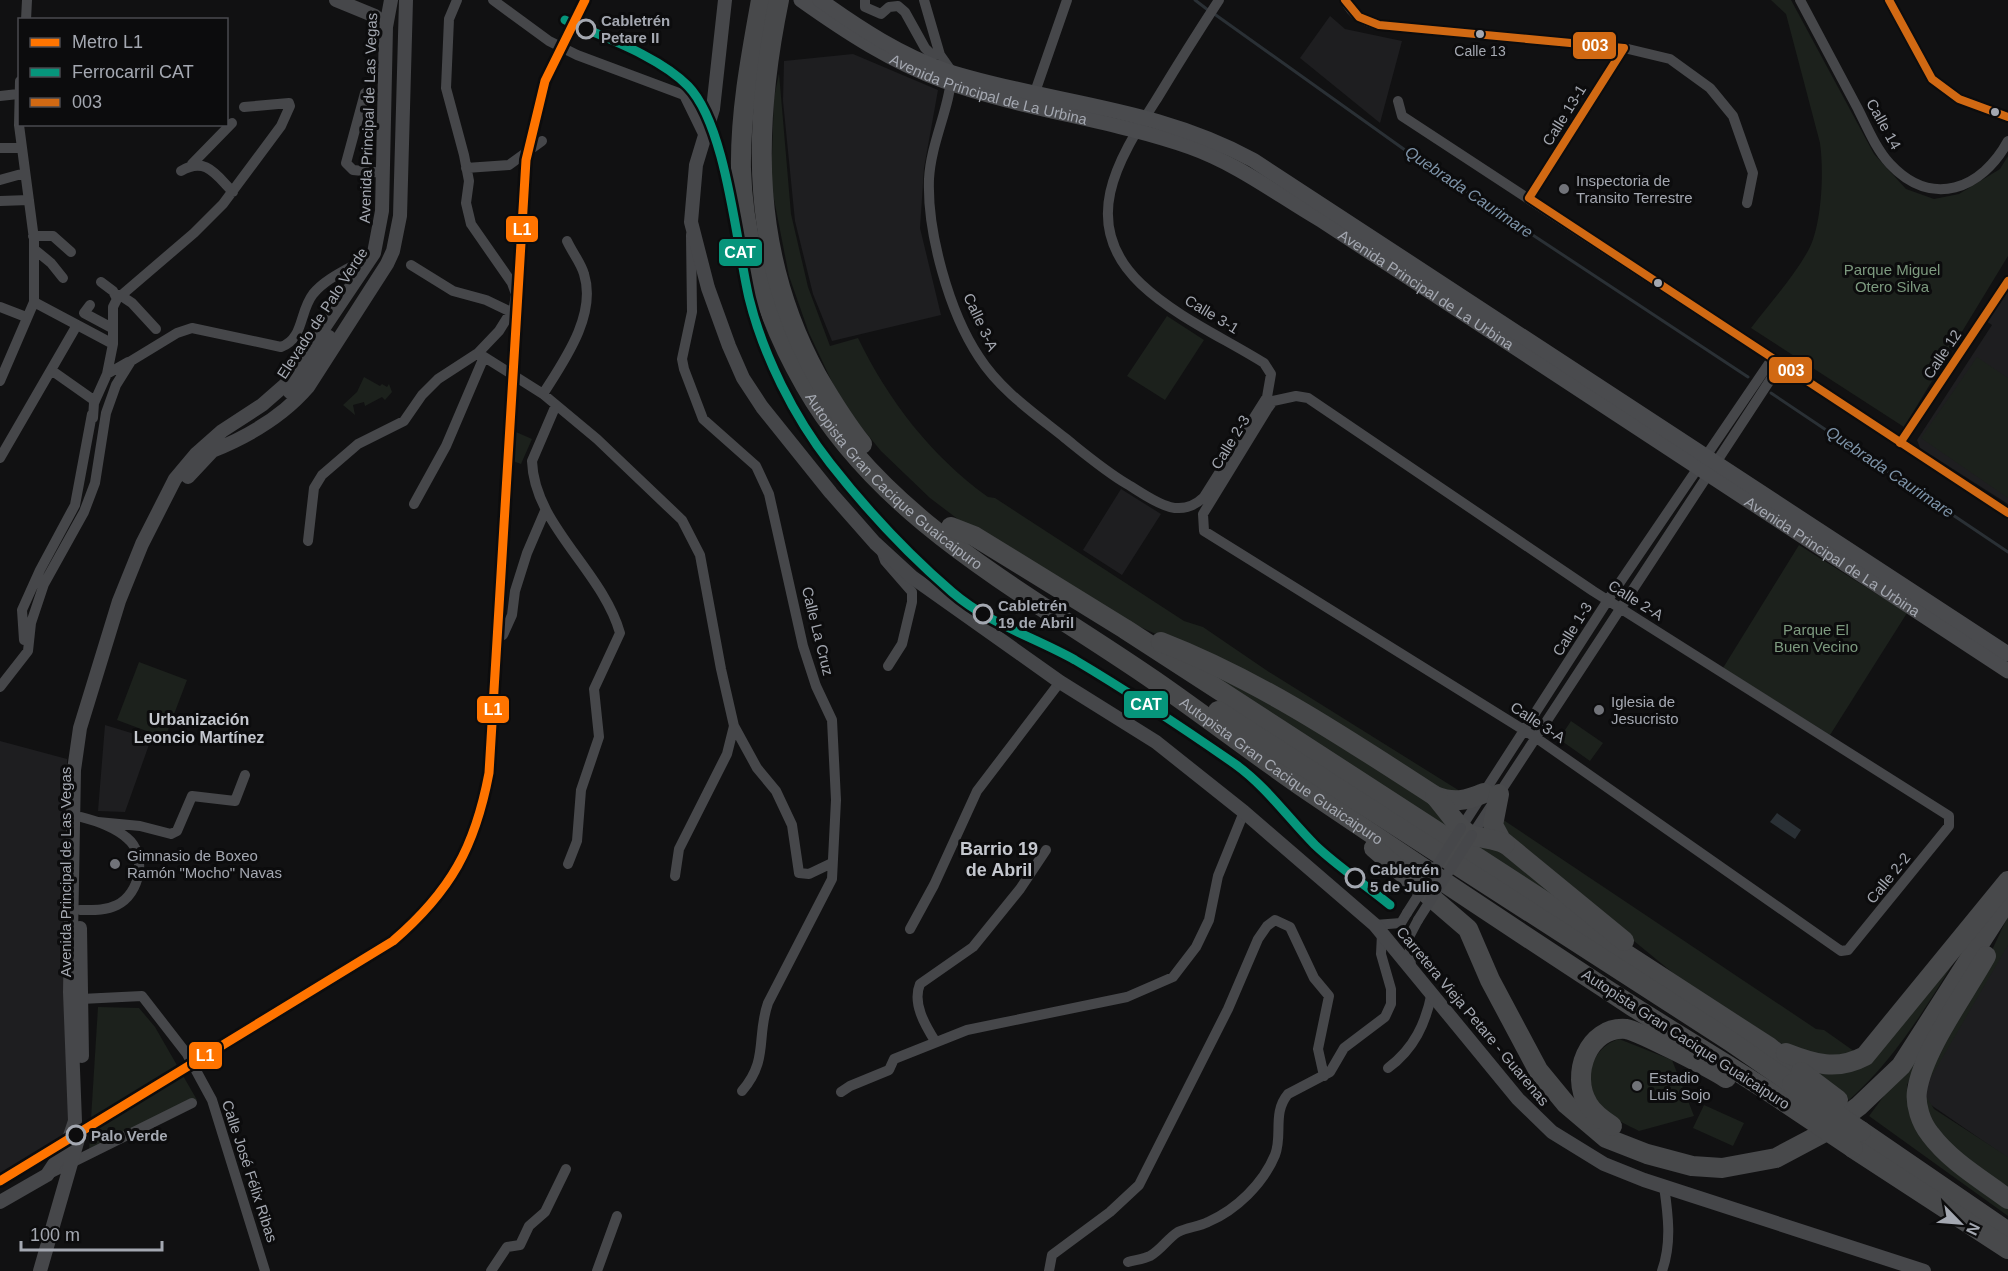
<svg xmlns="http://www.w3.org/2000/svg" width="2008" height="1271" viewBox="0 0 2008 1271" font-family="Arial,sans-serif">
	<rect width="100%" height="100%" fill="#111112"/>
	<!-- built -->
	<path fill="#1e1e20" d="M1330 16 1345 29 1402 41 1380 123 1300 58Z
		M853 54 938 90 924 168 920 228 941 315 832 341 813 294 795 221 783 101 784 61Z
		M2008 289V504L1920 448 1917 440 1992 325 1986 321Z
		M1121 489 1161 514 1122 575 1083 550Z
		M105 725 151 739 125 812 98 811Z
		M0 741 67 759 68 892 76 1113 61 1143 0 1181Z
		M2008 928V1158L1918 1096Z"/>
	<!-- green -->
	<path fill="#1c211c" d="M1771 0H1791L1874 154 1906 189 1934 199 1959 194 2000 169 2008 156V256L1904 427 1751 328C1770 303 1794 277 1809 249 1822 224 1824 171 1820 143L1786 14Z
		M779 73 791 214 808 287 830 346 858 338C888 400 931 456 988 497L995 498 1184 621 1203 627 1269 672 1463 793 1478 784 1477 787 1456 799 1185 647 1120 618 963 523 930 498 881 451 853 417 833 384 809 333 789 276 771 184 774 98Z
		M1167 316 1204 340 1165 400 1127 376Z
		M1977 357 2008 378V498L1921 438Z
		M364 377 380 386 382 384 387 387 389 384 392 392 385 400 382 397 365 406 364 402 353 405 355 415 343 405 357 392Z
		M516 432 532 439 521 464 505 458Z
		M1799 545 1907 613 1830 735 1723 668Z
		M1180 656 1203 664 1432 800 1451 826 1449 831Z
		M139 662 187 680 165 738 117 720Z
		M1571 721 1603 743 1590 761 1559 739Z
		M1502 819 1816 1029 1824 1030 1858 1054 1851 1060 1791 1050 1673 973 1500 831Z
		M1479 841 1489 842 1577 909 1473 851Z
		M2008 916V945L1923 1091 1934 1109 2008 1157V1195L1952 1152 1934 1133 1920 1096 1926 1070 1985 965Z
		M1978 923C1939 985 1904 1051 1849 1100L1805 1069 1839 1070Z
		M98 1007 139 1008 155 1027 197 1100 89 1151Z
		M1936 1026 1907 1085 1908 1104 2008 1207V1216L1869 1116Z
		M1619 1039 1672 1060 1694 1116 1639 1131C1628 1125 1615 1120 1606 1112 1580 1090 1587 1049 1619 1039Z
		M1704 1105 1744 1123 1733 1146 1693 1128Z"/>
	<!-- water -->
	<path fill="#2a3035" d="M1777 813 1801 830 1795 839 1770 822Z"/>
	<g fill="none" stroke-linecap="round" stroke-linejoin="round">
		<!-- stream -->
		<path stroke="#2a3035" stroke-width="3" d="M1195 0 1208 10
			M1213 13 1419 160 1748 377
			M1771 393 2008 552"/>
		<!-- minor -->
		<path stroke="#46474a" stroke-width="10" d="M493 0 549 41 577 55 684 95 704 136
			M865 0V7L881 14 889 7 898 6 905 12 925 48 930 53 940 55
			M924 0 940 55 952 72C950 108 931 142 929 179 927 232 949 312 979 357 1000 390 1035 414 1065 438 1085 454 1105 471 1127 484 1152 499 1178 522 1204 497L1267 397 1271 374 1264 363C1224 338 1176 317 1141 284 1076 222 1120 157 1158 97 1178 64 1198 32 1219 0
			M1345 0C1352 15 1363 21 1379 25L1624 48 1670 59 1710 88 1733 116 1753 173 1747 203
			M1800 0C1819 36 1839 73 1858 109 1867 127 1876 149 1890 164 1932 209 1982 189 2008 141
			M1889 0 1932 79 1959 99 2008 117
			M26 20 27 0
			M1035 92 1067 0
			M365 93 346 163 353 170 384 173
			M0 96 18 94
			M1398 101 1402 116 2008 513
			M0 148H22
			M192 164 232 123
			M466 168 509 165 542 141
			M181 171C206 156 216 175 233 192
			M0 180 25 173
			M1529 198 1624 48
			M0 201 29 200
			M691 235 692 312 682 359 684 369 703 419 756 466 769 494 803 646 816 686 832 720 836 800 832 879 768 1003C756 1037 769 1060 742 1091
			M33 236H53L71 252
			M34 249 51 263 63 278
			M411 265 453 291 486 300 511 312
			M101 282 113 291 117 299
			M120 295 132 303 156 329
			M34 302 113 344
			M90 305 84 313 112 328
			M0 307 26 317
			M478 353 543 394 597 439 682 520 700 555 721 669 734 726 727 754 679 849 675 876
			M51 370 95 401
			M107 374 113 344V307L117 299 194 233 223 204 281 126 290 106 289 103 244 107
			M0 381 34 302V239L19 125 20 81
			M543 394C564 361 597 315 584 274 581 263 572 252 567 241
			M1296 396 1308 398 1593 591 1949 816V826L1848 950 1841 951 1535 737 1204 531 1203 514 1268 408 1273 401Z
			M556 405 532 461C534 525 602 570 620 633L594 689 599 737 581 790 577 841 568 864
			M93 418 94 403 107 374 128 362
			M1900 443 2008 281
			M0 458 77 325
			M414 504 446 446 484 357
			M308 541 314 488 322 475 358 444 404 421 422 395 438 379 478 353 499 331 514 307 516 294 512 283 471 224 466 203 469 181 464 155 446 88 449 19 457 0
			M881 550 885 561 912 592V602L902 644 888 666
			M503 635 512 615 515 591 527 553 545 511
			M24 640 22 610 40 570 75 505 92 414
			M0 687 28 651 31 623 44 584 84 512 95 483 106 413 116 385 131 361 177 333 192 328 281 347C304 339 299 312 313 294 328 276 352 268 371 255
			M734 726 757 768 776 791 792 825 799 873 809 874 832 863
			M98 822 140 826 171 834 177 831 192 796 235 801 245 775
			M1461 828 1608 600 1772 359
			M1472 835 1780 365
			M80 910C92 910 105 911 117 905 140 894 148 855 127 838 114 827 97 821 81 817
			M1375 925 1401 923 1407 913
			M910 929 934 885 977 791 1060 682
			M1411 967 1409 937 1418 920
			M75 995 81 999 142 996 187 1054 212 1100 265 1271
			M935 1041C925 1025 912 1003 920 984L973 947 1020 889 1046 850
			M1388 1068C1414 1049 1426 1023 1432 992
			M841 1092 850 1086 889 1070 894 1059 967 1030 1127 997 1173 977 1196 947 1209 920 1218 876 1244 812
			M47 1175 192 1103
			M1128 1262C1135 1260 1144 1259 1150 1256 1161 1250 1168 1238 1178 1232 1188 1227 1198 1227 1208 1222 1236 1210 1263 1184 1275 1155 1283 1135 1272 1113 1288 1094L1330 1072 1344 1048 1385 1017 1391 1004V989L1381 954 1382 934
			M491 1271 507 1247 520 1245 529 1226 545 1212 566 1169
			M597 1271 617 1216
			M1049 1271 1052 1255 1110 1212 1139 1185 1228 1009 1258 939 1267 926 1275 920 1290 927 1314 978 1329 996 1318 1049 1324 1076
			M1662 1271C1672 1243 1668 1214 1664 1186"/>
		<!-- tertiary -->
		<path stroke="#46474a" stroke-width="14" d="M336 0 375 16 386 27
			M725 0 713 109 696 165 691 222 708 288 729 346 743 378 762 407 831 493 875 543 912 577 1060 682 1156 742 1244 812 1375 925 1518 1099 1552 1132 1604 1164 1644 1180 1924 1271
			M290 392 329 337
			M212 451C247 437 283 416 308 387L387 264 393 251 400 216 406 0
			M188 477 218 445
			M80 928 82 1056
			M0 1202 47 1175 67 1145 75 1121 70 992 74 770 80 728 119 601 142 544 175 479 196 454 222 431 262 405 286 384 374 253 382 211 386 27 391 0
			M40 1271 80 1132"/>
		<!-- secondary -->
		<g stroke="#4a4b4e" stroke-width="15">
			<path id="s1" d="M801 0C846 32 892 62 944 81 1024 110 1110 119 1190 147 1238 164 1278 195 1321 220L2008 671"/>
			<path d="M820 0C859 28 902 56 947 71 1052 104 1154 106 1253 160L2008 654"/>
		</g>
		<!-- motorway -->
		<g stroke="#48494b" stroke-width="20">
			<path id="s2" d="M761 0C751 55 740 113 741 169 743 244 768 321 805 385 883 522 1031 595 1155 681 1207 717 1256 755 1307 790 1415 863 1523 935 1632 1006 1682 1038 1734 1068 1783 1101"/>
			<path d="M779 0C752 131 751 256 817 376 831 400 845 423 862 444"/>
			<path d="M951 527 974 536 1125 629 1769 1047 1801 1072"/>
			<path d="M1161 642C1259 680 1347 739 1435 796 1453 803 1466 801 1484 793"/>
			<path d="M1218 711 1730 1041 1792 1084"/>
			<path d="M1499 794 1493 825 1501 840 1624 941"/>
			<path d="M1435 796C1444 806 1458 828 1469 834 1480 839 1494 838 1505 844"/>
			<path d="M1374 848 1468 929 1490 980 1538 1070 1566 1104 1606 1138 1647 1154 1692 1166 1722 1168 1776 1158 1823 1133 1859 1106 1901 1066 2008 899"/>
			<path d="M1986 956C1965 994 1923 1050 1917 1091 1915 1105 1921 1123 1930 1134 1950 1161 1981 1179 2008 1199"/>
			<path d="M1786 1053C1814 1064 1837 1071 1865 1056L2008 881"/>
			<path d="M1612 1126C1603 1120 1593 1113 1588 1104 1570 1075 1588 1026 1626 1029 1639 1031 1712 1069 1726 1078"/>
			<path d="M1861 1131 2008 1232"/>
			<path d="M1853 1148 2008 1249"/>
		</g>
		<!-- minor-bridge -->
		<path stroke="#46474a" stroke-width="10" d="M1407 913 1461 828
			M1418 920 1472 835"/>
		<!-- motorway-bridge -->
		<path stroke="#48494b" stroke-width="20" d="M1801 1072 1838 1100
			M1792 1084 1861 1131
			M1783 1101 1853 1148"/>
		<defs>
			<path id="bus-1" d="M1345 0 1359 17 1379 25 1624 48 1529 198 2008 513
				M1889 0 1932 79 1959 99 2008 117
				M1900 443 2008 281"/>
		</defs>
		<!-- bus-1 casing -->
		<use href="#bus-1" stroke="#0c0c0d" stroke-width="12"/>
		<!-- bus-1 -->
		<use href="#bus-1" stroke="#d16913" stroke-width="8"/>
		<defs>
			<path id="rail-1" d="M565 20C603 37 659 56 688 86 726 125 736 242 749 298 763 355 794 417 830 463 866 509 908 554 952 592 989 624 1034 637 1075 660 1129 692 1183 728 1235 764 1267 787 1288 818 1315 845 1338 867 1366 885 1390 905"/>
		</defs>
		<!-- rail-1 casing -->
		<use href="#rail-1" stroke="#0c0c0d" stroke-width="14"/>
		<!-- rail-1 -->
		<use href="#rail-1" stroke="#06957b" stroke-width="9"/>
		<defs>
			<path id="metro-1" d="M0 1181 393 941C451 891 475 847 489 773L526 160 545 81 585 0"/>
		</defs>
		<!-- metro-1 casing -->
		<use href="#metro-1" stroke="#0c0c0d" stroke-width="14"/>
		<!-- metro-1 -->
		<use href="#metro-1" stroke="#ff7400" stroke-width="9"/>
	</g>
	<!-- markers -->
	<g fill="#0c0c0d" stroke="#a4a8b1" stroke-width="3">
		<circle cx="586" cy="29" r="9"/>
		<circle cx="983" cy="614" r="9"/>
		<circle cx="1355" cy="878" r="9"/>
		<circle cx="76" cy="1135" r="9"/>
	</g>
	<g fill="#a4a8b1" stroke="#0c0c0d" stroke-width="2">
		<circle cx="1480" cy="34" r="5"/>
		<circle cx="1995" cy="112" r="5"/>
		<circle cx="1658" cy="283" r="5"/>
	</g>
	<g fill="#717379" stroke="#0c0c0d" stroke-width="2">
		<circle cx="1564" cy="189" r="6"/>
		<circle cx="1599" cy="710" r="6"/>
		<circle cx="115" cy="864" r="6"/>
		<circle cx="1637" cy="1086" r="6"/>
	</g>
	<g text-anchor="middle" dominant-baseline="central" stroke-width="6" stroke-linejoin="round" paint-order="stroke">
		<!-- bus labels -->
		<g font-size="14" fill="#a4a8b1" stroke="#0c0c0d">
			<text x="1480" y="51">Calle 13</text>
		</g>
		<!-- stop labels -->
		<g font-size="15" font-weight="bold" fill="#a4a8b1" stroke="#0c0c0d" text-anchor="start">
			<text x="601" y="20">Cabletrén<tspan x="601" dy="17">Petare II</tspan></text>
			<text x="998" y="605">Cabletrén<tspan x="998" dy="17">19 de Abril</tspan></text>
			<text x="1370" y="869">Cabletrén<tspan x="1370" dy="17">5 de Julio</tspan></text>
			<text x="91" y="1135">Palo Verde</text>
		</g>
		<!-- street labels -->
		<g font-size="15" fill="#a4a8b1" stroke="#0c0c0d">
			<text stroke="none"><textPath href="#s1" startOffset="210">Avenida Principal de La Urbina</textPath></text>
			<text transform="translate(1564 115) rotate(-58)">Calle 13-1</text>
			<text transform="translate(368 118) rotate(-88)">Avenida Principal de Las Vegas</text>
			<text transform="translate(1884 124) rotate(61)">Calle 14</text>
			<text stroke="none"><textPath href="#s1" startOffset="696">Avenida Principal de La Urbina</textPath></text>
			<text transform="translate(322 313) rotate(-57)">Elevado de Palo Verde</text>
			<text transform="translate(1212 314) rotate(31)">Calle 3-1</text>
			<text transform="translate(981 322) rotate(65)">Calle 3-A</text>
			<text transform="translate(1942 354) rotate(-56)">Calle 12</text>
			<text transform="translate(1230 442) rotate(-59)">Calle 2-3</text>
			<text stroke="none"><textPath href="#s2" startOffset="530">Autopista Gran Cacique Guaicaipuro</textPath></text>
			<text stroke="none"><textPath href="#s1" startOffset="1182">Avenida Principal de La Urbina</textPath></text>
			<text transform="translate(1636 600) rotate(32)">Calle 2-A</text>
			<text transform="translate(1572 629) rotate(-58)">Calle 1-3</text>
			<text transform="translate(818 631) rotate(76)">Calle La Cruz</text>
			<text transform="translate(1538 722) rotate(33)">Calle 3-A</text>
			<text stroke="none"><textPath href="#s2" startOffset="1016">Autopista Gran Cacique Guaicaipuro</textPath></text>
			<text transform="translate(65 872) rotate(-90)">Avenida Principal de Las Vegas</text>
			<text transform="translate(1888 878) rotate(-51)">Calle 2-2</text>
			<text transform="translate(1473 1016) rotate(50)">Carretera Vieja Petare - Guarenas</text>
			<text transform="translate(1686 1039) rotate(33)">Autopista Gran Cacique Guaicaipuro</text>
			<text transform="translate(250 1171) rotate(72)">Calle José Félix Ribas</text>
		</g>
		<!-- poi labels -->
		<g font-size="15" fill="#a4a8b1" stroke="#0c0c0d" text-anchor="start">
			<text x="1576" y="180">Inspectoria de<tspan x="1576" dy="17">Transito Terrestre</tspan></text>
			<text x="1611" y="701">Iglesia de<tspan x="1611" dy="17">Jesucristo</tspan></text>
			<text x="127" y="855">Gimnasio de Boxeo<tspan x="127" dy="17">Ramón "Mocho" Navas</tspan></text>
			<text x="1649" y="1077">Estadio<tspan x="1649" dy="17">Luis Sojo</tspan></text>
		</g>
		<!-- park labels -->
		<g font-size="15" fill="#7d9a7f" stroke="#0c0c0d">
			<text x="1892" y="269">Parque Miguel<tspan x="1892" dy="17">Otero Silva</tspan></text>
			<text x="1816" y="629">Parque El<tspan x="1816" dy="17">Buen Vecino</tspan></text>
		</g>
		<!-- water labels -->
		<g font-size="16" font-style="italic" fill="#7e94a9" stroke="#0c0c0d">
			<text transform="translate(1469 192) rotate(34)">Quebrada Caurimare</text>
			<text transform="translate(1890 472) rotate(34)">Quebrada Caurimare</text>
		</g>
		<!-- neighbourhood labels -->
		<g font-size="16" font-weight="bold" fill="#c4c7ce" stroke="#0c0c0d">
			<text x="199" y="719">Urbanización<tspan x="199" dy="18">Leoncio Martínez</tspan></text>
		</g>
		<!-- quarter labels -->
		<g font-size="18" font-weight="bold" fill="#c4c7ce" stroke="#0c0c0d">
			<text x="999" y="849">Barrio 19<tspan x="999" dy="21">de Abril</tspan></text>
		</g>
	</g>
	<g stroke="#0c0c0d" stroke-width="2">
		<rect x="1572" y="31" width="45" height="29" rx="6" fill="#d16913"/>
		<rect x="505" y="215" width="34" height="28" rx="6" fill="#ff7400"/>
		<rect x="718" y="238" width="45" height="29" rx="6" fill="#06957b"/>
		<rect x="1768" y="356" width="45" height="28" rx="6" fill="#d16913"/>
		<rect x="1123" y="690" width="46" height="29" rx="6" fill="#06957b"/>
		<rect x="476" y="695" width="34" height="29" rx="6" fill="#ff7400"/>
		<rect x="188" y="1041" width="35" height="29" rx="6" fill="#ff7400"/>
	</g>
	<g font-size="16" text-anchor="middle" font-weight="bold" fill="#fff">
		<text x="1595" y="51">003</text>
		<text x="522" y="235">L1</text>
		<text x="740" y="258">CAT</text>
		<text x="1791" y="376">003</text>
		<text x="1146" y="710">CAT</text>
		<text x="493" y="715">L1</text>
		<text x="205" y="1061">L1</text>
	</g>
	<!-- legend -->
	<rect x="18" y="18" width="210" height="108" fill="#0c0c0d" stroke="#494a4f" stroke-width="1.5"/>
	<rect x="30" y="38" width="30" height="9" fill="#ff7400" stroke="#494a4f" stroke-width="1.5"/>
	<text x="72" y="48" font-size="18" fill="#a4a8b1">Metro L1</text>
	<rect x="30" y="68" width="30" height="9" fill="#06957b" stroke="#494a4f" stroke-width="1.5"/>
	<text x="72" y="78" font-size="18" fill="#a4a8b1">Ferrocarril CAT</text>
	<rect x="30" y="98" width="30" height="9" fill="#d16913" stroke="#494a4f" stroke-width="1.5"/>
	<text x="72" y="108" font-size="18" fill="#a4a8b1">003</text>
	<!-- north arrow -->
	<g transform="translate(1960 1223) rotate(115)" stroke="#0c0c0d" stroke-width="4.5" paint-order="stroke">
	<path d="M0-4.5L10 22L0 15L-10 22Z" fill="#a4a8b1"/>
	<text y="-9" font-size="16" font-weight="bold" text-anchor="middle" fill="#a4a8b1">N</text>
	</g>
	<!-- scale -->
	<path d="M21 1241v9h141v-9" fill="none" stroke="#a4a8b1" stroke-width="3"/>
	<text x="30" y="1241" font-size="18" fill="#a4a8b1" stroke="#0c0c0d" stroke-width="4.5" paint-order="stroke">100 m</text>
</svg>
